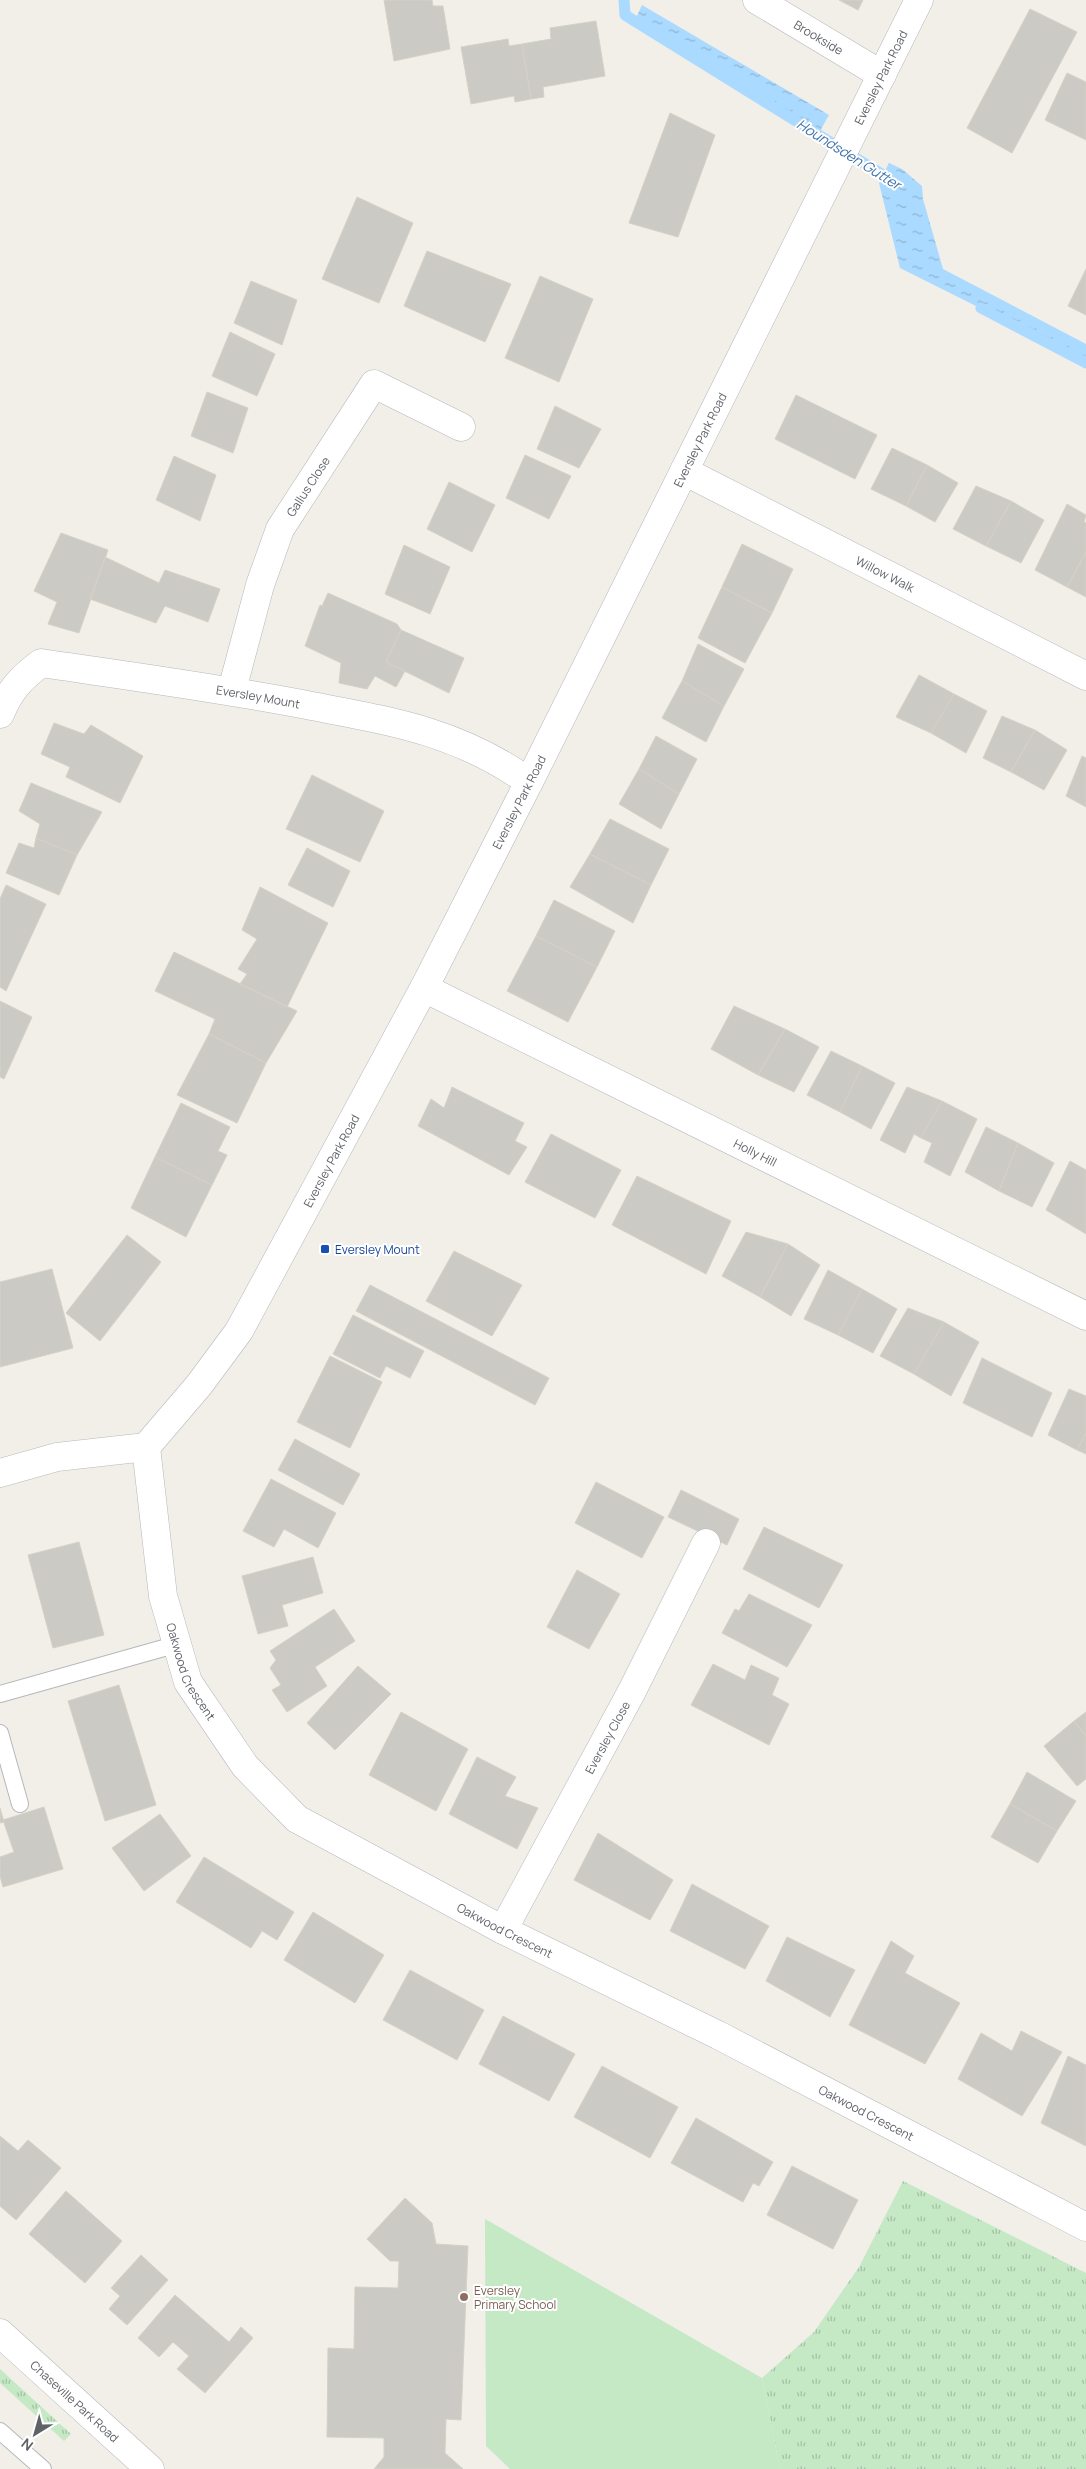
<svg xmlns="http://www.w3.org/2000/svg" width="1086" height="2469" viewBox="0 0 1086 2469" font-family="Manrope,sans-serif">
	<defs>
		<pattern id="grass-tufts" width="24" height="20" patternUnits="userSpaceOnUse" patternTransform="scale(1.25)"><rect width="24" height="20" fill="#c5e8c5"/><path d="M3 7l-1-3M5 7V3M7 7l1-3M15 17l-1-3M17 17v-4M19 17l1-3" fill="none" stroke="#a3c0a4"/></pattern>
		<pattern id="water-ripples" width="26" height="14" patternUnits="userSpaceOnUse" patternTransform="scale(1.25)"><rect width="26" height="14" fill="#aadaff"/><path d="M2 4q2-2 4 0t4 0M15 11q2-2 4 0t4 0" fill="none" stroke="#8eb4d2"/></pattern>
	</defs>
	<rect width="100%" height="100%" fill="#f1efe8"/>
	<!-- grass -->
	<path fill="url(#grass-tufts)" d="M903 2181 1086 2273V2469H780L762 2378 814 2332 859 2267Z
		M0 2369 71 2434 64 2441 0 2383Z"/>
	<!-- pitch -->
	<path fill="#c5e8c5" d="M485 2219 762 2378 780 2469H510L486 2446Z"/>
	<!-- water -->
	<path fill="url(#water-ripples)" d="M642 5 829 115 820 131 636 18Z
		M889 163 902 169 922 186 923 199 943 269 1086 344V361L900 268 879 183Z"/>
	<g fill="none" stroke-linecap="round" stroke-linejoin="round">
		<!-- stream -->
		<path stroke="#aadaff" stroke-width="11" d="M624 0 625 15 896 183
			M981 308 1086 363"/>
	</g>
	<!-- building -->
	<path fill="#cccac5" stroke="#d6d1c6" d="M384 0H432L433 6H443L450 49 394 61Z
		M839 0H863L858 10Z
		M1030 9 1077 32 1012 153 967 128Z
		M596 21 605 76 543 87 544 97 531 99 522 44 551 39 550 28Z
		M508 39 509 46 522 44 531 99 515 102 514 96 471 104 461 47Z
		M1067 73 1086 82V140L1045 120Z
		M670 113 715 135 678 237 629 223Z
		M357 197 413 223 379 303 322 279Z
		M427 251 511 284 485 342 404 306Z
		M1086 269V315L1068 306Z
		M540 276 593 299 559 382 505 358Z
		M251 281 297 300 282 345 234 323Z
		M230 332 275 354 257 396 212 376Z
		M207 392 248 408 233 453 191 436Z
		M796 395 877 435 855 479 775 439Z
		M555 406 601 429 579 468 537 449Z
		M892 448 927 465 906 506 871 489Z
		M525 455 571 476 549 519 506 498Z
		M174 456 216 475 200 521 156 500Z
		M927 465 958 483 935 522 906 506Z
		M449 482 495 505 472 552 427 529Z
		M976 486 1011 501 986 546 953 529Z
		M1011 501 1044 520 1021 563 986 546Z
		M1067 504 1086 515 1084 522 1086 523V552L1067 587 1035 570Z
		M61 533 108 550 79 633 48 624 57 602 34 591Z
		M742 544 793 569 772 613 722 587Z
		M404 545 450 567 430 614 385 594Z
		M1086 552V597L1067 587Z
		M105 557 159 583 165 570 220 589 208 622 165 606 156 623 90 599Z
		M722 587 772 613 745 663 698 638Z
		M328 593 397 624 401 630 386 662 405 671 396 687 375 676 367 689 339 683 341 663 305 646 320 605 322 606Z
		M401 630 464 658 449 693 386 662Z
		M698 644 744 669 724 706 682 681Z
		M919 675 954 694 931 733 896 717Z
		M682 681 724 706 706 742 662 718Z
		M954 694 987 711 966 753 931 733Z
		M1002 716 1035 730 1011 772 983 758Z
		M54 723 84 734 91 725 143 756 120 803 66 777 70 767 41 754Z
		M1035 730 1067 750 1044 790 1011 772Z
		M656 736 697 759 679 794 639 769Z
		M1082 756 1086 758V807L1066 796Z
		M639 769 679 794 661 829 619 804Z
		M312 775 384 811 360 862 286 829Z
		M31 783 102 812 77 855 36 838 40 824 19 811Z
		M610 819 669 849 651 885 590 854Z
		M36 838 77 855 59 895 6 873 19 843 34 848Z
		M307 848 350 871 333 907 288 885Z
		M590 854 651 885 633 923 570 887Z
		M6 885 46 904 6 991 0 987V899Z
		M260 887 328 923 287 1007 240 984 247 974 238 969 257 939 242 930Z
		M554 900 615 931 597 967 536 936Z
		M536 936 597 967 568 1022 507 991Z
		M174 952 297 1011 266 1063 209 1034 215 1019 155 991Z
		M0 1001 32 1017 4 1079 0 1077Z
		M734 1006 785 1029 758 1075 711 1049Z
		M785 1029 819 1047 794 1092 758 1075Z
		M209 1034 266 1063 237 1123 177 1095Z
		M831 1051 862 1066 840 1112 807 1095Z
		M862 1066 895 1083 871 1129 840 1112Z
		M452 1087 524 1123 515 1141 527 1147 509 1175 418 1126 431 1099 444 1108Z
		M907 1087 942 1101 921 1138 914 1134 905 1153 880 1140Z
		M942 1101 977 1119 950 1176 924 1162 932 1143 921 1138Z
		M181 1103 230 1127 218 1151 227 1155 212 1185 155 1157Z
		M986 1127 1018 1143 999 1191 965 1172Z
		M551 1134 621 1170 595 1218 525 1182Z
		M1018 1143 1054 1163 1032 1207 999 1191Z
		M155 1157 212 1185 186 1237 131 1208Z
		M1070 1161 1086 1170V1234L1046 1210Z
		M637 1176 731 1221 706 1274 612 1225Z
		M746 1232 788 1244 760 1297 722 1276Z
		M127 1235 161 1262 100 1341 66 1313Z
		M788 1244 820 1265 791 1316 760 1297Z
		M454 1251 522 1285 492 1336 426 1301Z
		M52 1269 73 1348 0 1367V1282Z
		M828 1270 862 1289 838 1335 804 1319Z
		M370 1285 549 1378 535 1405 356 1311Z
		M862 1289 897 1309 873 1353 838 1335Z
		M908 1308 944 1322 914 1374 880 1356Z
		M353 1315 424 1351 410 1378 386 1366 380 1378 333 1354Z
		M944 1322 979 1342 951 1396 914 1374Z
		M330 1356 382 1382 350 1448 297 1422Z
		M982 1358 1052 1393 1032 1437 963 1403Z
		M1069 1389 1086 1396V1433L1077 1450 1048 1435Z
		M1086 1433V1454L1077 1450Z
		M295 1439 360 1474 343 1505 278 1470Z
		M271 1479 336 1513 318 1548 284 1529 274 1547 243 1531Z
		M596 1482 664 1517 642 1558 575 1523Z
		M681 1490 739 1519 727 1545 668 1517Z
		M764 1527 843 1565 819 1608 743 1569Z
		M79 1542 104 1635 53 1648 28 1555Z
		M313 1557 323 1593 282 1605 288 1626 258 1634 242 1576Z
		M577 1570 620 1594 589 1649 547 1627Z
		M749 1594 812 1625 787 1667 722 1633 735 1609 739 1611Z
		M334 1609 355 1641 315 1667 327 1686 287 1712 272 1690 281 1685 270 1668 276 1660 270 1651Z
		M713 1664 745 1680 751 1665 779 1678 772 1695 789 1704 769 1745 691 1705Z
		M358 1666 391 1694 335 1750 307 1723Z
		M119 1685 156 1805 105 1821 68 1701Z
		M401 1712 468 1749 436 1811 369 1775Z
		M1086 1712V1736L1074 1721Z
		M1074 1721 1086 1736V1779L1077 1786 1044 1746Z
		M477 1757 516 1777 505 1796 538 1808 517 1849 449 1814Z
		M1027 1772 1076 1801 1057 1831 1010 1804Z
		M1010 1804 1057 1831 1038 1863 991 1837Z
		M44 1807 63 1869 3 1887 0 1876V1857L14 1852 3 1820Z
		M0 1808 4 1822 0 1823Z
		M160 1814 191 1856 144 1891 112 1848Z
		M598 1833 673 1880 650 1920 574 1880Z
		M204 1857 294 1912 277 1940 262 1931 251 1948 176 1902Z
		M692 1884 769 1926 745 1969 670 1931Z
		M313 1912 384 1955 355 2003 284 1960Z
		M787 1937 855 1970 830 2017 766 1981Z
		M891 1941 914 1956 905 1973 960 2003 925 2064 849 2025Z
		M410 1970 484 2010 457 2060 383 2020Z
		M503 2016 575 2054 549 2101 479 2064Z
		M1021 2031 1062 2052 1022 2116 958 2079 981 2033 1012 2051Z
		M1068 2056 1086 2065V2146L1041 2123Z
		M602 2066 678 2107 650 2158 574 2117Z
		M696 2118 773 2162 759 2186 753 2183 743 2202 671 2163Z
		M0 2136 18 2151 28 2140 61 2168 16 2220 0 2206Z
		M792 2166 858 2200 833 2249 767 2215Z
		M66 2191 122 2241 85 2283 29 2234Z
		M405 2198 432 2223 436 2244 468 2246 461 2420 446 2419 445 2453 463 2469H374L384 2457V2438L327 2437 328 2348 354 2349 355 2287 398 2288 399 2261H390L367 2239Z
		M141 2255 168 2280 127 2325 109 2309 120 2296 111 2288Z
		M175 2295 229 2342 241 2327 253 2338 205 2393 177 2369 189 2356 173 2342 159 2357 138 2338Z"/>
	<g fill="none" stroke-linecap="round" stroke-linejoin="round">
		<defs>
			<path id="service" d="M0 1694 178 1644
				M0 1733 20 1804
				M0 2431 43 2469"/>
			<g id="minor">
				<path id="s1" d="M757 0 882 75"/>
				<path id="s2" d="M684 471 1086 676"/>
				<path id="s3" d="M232 690 260 585 280 529 374 384 461 427"/>
				<path id="s4" d="M0 714C10 690 20 679 41 663 130 676 219 688 307 705 390 721 458 731 529 782"/>
				<path id="s5" d="M424 988 1086 1316"/>
				<path id="s6" d="M146 1447 163 1596 188 1682 245 1766 297 1819 503 1930 718 2035 1086 2227"/>
				<path id="s7" d="M503 1930 632 1691 706 1543"/>
			</g>
			<g id="tertiary">
				<path id="s8" d="M0 1473 57 1457 146 1447 199 1385 239 1331 424 988 529 782 919 0"/>
				<path id="s9" d="M0 2333 150 2469"/>
			</g>
		</defs>
		<!-- service casing -->
		<use href="#service" stroke="#b5b8bc" stroke-width="18"/>
		<!-- minor casing -->
		<use href="#minor" stroke="#b5b8bc" stroke-width="29"/>
		<!-- tertiary casing -->
		<use href="#tertiary" stroke="#b5b8bc" stroke-width="29"/>
		<!-- service -->
		<use href="#service" stroke="#fff" stroke-width="16"/>
		<!-- minor -->
		<use href="#minor" stroke="#fff" stroke-width="28"/>
		<!-- tertiary -->
		<use href="#tertiary" stroke="#fff" stroke-width="28"/>
	</g>
	<!-- markers -->
	<rect fill="#1a4fb4" stroke="#fff" stroke-width="2" x="320" y="1244" width="10" height="10" rx="2.5"/>
	<circle fill="#8d6e63" stroke="#fff" stroke-width="2" cx="464" cy="2297" r="5"/>
	<g text-anchor="middle" dominant-baseline="central" stroke-width="4" stroke-linejoin="round" paint-order="stroke">
		<!-- street labels -->
		<g font-size="12" fill="#5f6368" stroke="#fff">
			<text stroke="none"><textPath href="#s1" startOffset="72">Brookside</textPath></text>
			<text stroke="none"><textPath href="#s8" startOffset="1706">Eversley Park Road</textPath></text>
			<text stroke="none"><textPath href="#s8" startOffset="1301">Eversley Park Road</textPath></text>
			<text stroke="none"><textPath href="#s3" startOffset="219">Gallus Close</textPath></text>
			<text stroke="none"><textPath href="#s2" startOffset="226">Willow Walk</textPath></text>
			<text stroke="none"><textPath href="#s4" startOffset="286">Eversley Mount</textPath></text>
			<text stroke="none"><textPath href="#s8" startOffset="896">Eversley Park Road</textPath></text>
			<text stroke="none"><textPath href="#s5" startOffset="370">Holly Hill</textPath></text>
			<text stroke="none"><textPath href="#s8" startOffset="491">Eversley Park Road</textPath></text>
			<text stroke="none"><textPath href="#s6" startOffset="231">Oakwood Crescent</textPath></text>
			<text stroke="none"><textPath href="#s7" startOffset="219">Eversley Close</textPath></text>
			<text stroke="none"><textPath href="#s6" startOffset="651">Oakwood Crescent</textPath></text>
			<text stroke="none"><textPath href="#s6" startOffset="1056">Oakwood Crescent</textPath></text>
			<text stroke="none"><textPath href="#s9" startOffset="101">Chaseville Park Road</textPath></text>
		</g>
		<!-- transit labels -->
		<g font-size="12" fill="#164399" stroke="#fff" text-anchor="start">
			<text x="335" y="1249">Eversley Mount</text>
		</g>
		<!-- education labels -->
		<g font-size="12" fill="#785e54" stroke="#fff" text-anchor="start">
			<text x="474" y="2290">Eversley<tspan x="474" dy="14">Primary School</tspan></text>
		</g>
		<!-- water labels -->
		<g font-size="14" font-style="italic" fill="#4174aa" stroke="#fff">
			<text transform="translate(849 154) rotate(32)">Houndsden Gutter</text>
		</g>
	</g>
	<!-- north arrow -->
	<g transform="translate(35 2434) rotate(217)" stroke="#ffffff" stroke-width="4" paint-order="stroke">
	<path d="M0-4L9 19L0 12L-9 19Z" fill="#5f6368"/>
	<text y="-8" font-size="14" font-weight="bold" text-anchor="middle" fill="#5f6368">N</text>
	</g>
</svg>
